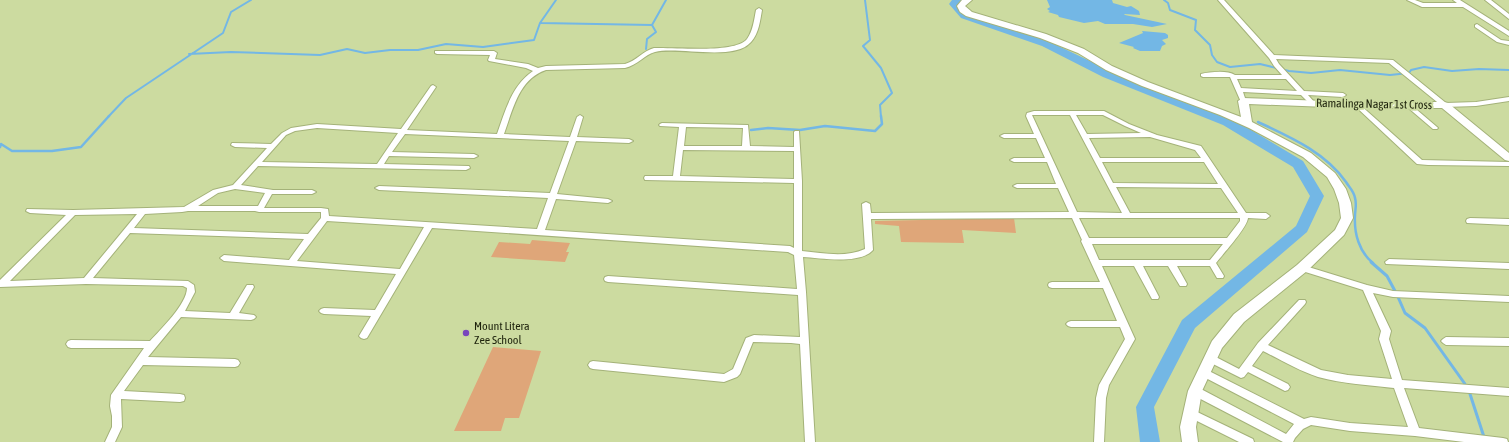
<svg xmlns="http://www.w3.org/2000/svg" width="1509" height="442" viewBox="0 0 1509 442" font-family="'Asap Condensed',sans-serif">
	<rect width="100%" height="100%" fill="#ccdba0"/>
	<!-- green -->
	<path fill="#dfa679" d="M1014 218 1016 233 962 230 964 243 901 242 899 226 875 224V221Z
		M532 240 570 243 566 252H569L565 262 491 257 499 242 530 244Z
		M493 347 541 351 519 418H505L501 431H454Z"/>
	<!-- water -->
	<path fill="#73b7e5" d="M1047 0H1112L1113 3 1127 7 1131 6 1139 11 1140 15 1124 14 1125 15 1167 24 1152 27 1133 24H1105L1098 21 1084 23 1059 17 1058 15 1048 12 1050 11 1047 9 1050 7Z
		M1142 31 1165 33 1168 35V38L1162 40 1166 44 1162 46 1160 51H1140L1133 48 1134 47 1119 43 1143 33Z"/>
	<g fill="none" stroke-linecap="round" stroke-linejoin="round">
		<!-- stream-far2 -->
		<path stroke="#73b7e5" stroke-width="2" d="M865 0 870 40 863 46 881 68 892 93 880 105 881 117
			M1164 0 1168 3 1170 10 1196 20 1195 30 1210 45 1212 55 1217 62 1230 67 1260 64 1289 71 1311 73 1340 70 1390 75 1409 73 1411 70 1424 67 1452 71 1479 69 1509 70
			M541 23 652 25 656 32 647 39 646 49
			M652 25 666 0
			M189 54 231 52 320 55 347 49 365 53 390 50H418L446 44 483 47 534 40 540 23 556 0
			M108 117 126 98 223 33 231 12 251 0"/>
		<!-- stream-far1 -->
		<path stroke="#73b7e5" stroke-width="2.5" d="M1258 122C1290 137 1325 152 1346 182 1349 187 1354 191 1355 198 1357 204 1355 210 1355 216 1354 233 1359 252 1373 263
			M751 130 768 128 800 130 825 126 875 131 882 124 881 116
			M0 147 1 144 12 151H52L81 147 109 116"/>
		<!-- stream -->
		<path stroke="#73b7e5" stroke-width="3" d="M1371 262 1387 276 1395 291
			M1398 297 1405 313 1425 328 1465 384
			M1470 394 1484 437"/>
		<!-- river -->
		<path fill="#73b7e5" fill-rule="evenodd" d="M952 0H962L959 4 969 14 1050 42 1111 71 1233 119 1303 161 1324 196 1307 232 1195 328 1154 407 1160 442H1140L1136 407 1182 320 1296 226 1310 196 1293 167 1223 125 1103 77 1042 46 961 18 949 4Z"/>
		<defs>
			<path id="street" d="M1218 0H1224L1274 55 1393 60 1446 103 1476 102 1509 97V101L1476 106 1444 107 1442 106 1389 63 1276 59 1279 64 1304 91 1343 93 1346 95 1343 97 1308 95 1316 104 1313 106 1311 105 1301 95 1243 92 1246 101 1243 103 1241 102 1230 77H1203L1201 76V74C1210 72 1227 70 1235 75H1282L1274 66 1269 58ZM1237 79H1286L1297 91 1241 88Z
				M1407 0H1415L1423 3H1457L1453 0H1460L1509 31V36L1463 7H1422Z
				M1485 0H1491L1509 14V19Z
				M759 8 762 10C760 21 759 33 751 42 734 62 678 46 655 52 645 54 638 65 625 68L546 70C519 79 513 109 504 134L570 137 577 117 580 115 583 117 577 137 629 139 633 141 629 143 576 141 557 194 608 199 612 201 608 203 556 199 545 230 790 246 794 248V183L645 180 644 178 645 176H673L679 127 660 126 659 125 660 124 662 123 748 125 750 146 794 147V132L795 131H799L802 181V251C823 253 845 258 865 249L862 204 866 202 870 204 871 213 1069 212 1058 188H1017L1013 186 1017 184H1056L1047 162H1014L1010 160 1014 158H1045L1036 138H1004L1000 136 1004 134H1034L1026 116 1027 113 1034 111H1104L1129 124 1157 135 1201 146 1246 213H1266L1270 216 1266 219 1248 218C1247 228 1223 254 1216 263L1224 276 1223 278H1217L1210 266H1177L1187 284 1186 286H1180L1168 266H1143L1159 297 1158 299H1152L1134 266H1102L1135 339 1109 385 1106 398 1104 442H1094L1096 398 1099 385 1125 339 1120 327H1071L1068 326 1066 324 1068 322 1071 321H1117L1103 288H1052L1049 287 1048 285 1049 283 1052 282H1100L1081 241 1082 240 1072 218 871 219 873 250C860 265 820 258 803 257L806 292 815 442H805L800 344 791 343 753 342 740 374 737 377 724 382 593 369 590 368 588 365 590 362 593 361 724 374 733 369 746 338 754 335 800 337 798 295 608 282 605 281 604 279 605 277 608 276 797 289 794 255 788 252 432 228 367 338 364 339 361 338 359 336 371 316 324 314 321 313 319 311 321 309 324 308 375 310 396 274 224 261 220 258 224 255 289 260 304 239 130 233 93 278 188 281 194 285 195 292 185 311 230 313 247 285H253L254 287 239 313 254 315 256 317 254 319 251 320 181 317 148 357 235 359 238 360 240 363 238 366 235 367 143 365 124 391 180 394 184 395 185 398 184 401 180 402 121 399 122 427 115 442H105L112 427V416L110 406 111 395 144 348H71L68 347 66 344 68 341 71 340 150 341C160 330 187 304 187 288L183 286 86 284 0 287V280L66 215 30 213 26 211 27 209 73 210 184 207 213 190 233 185 267 148 235 147 231 145 232 143 271 144 282 133 291 128 317 124 401 129 431 86 433 85 436 87 407 130 497 134C505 111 512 85 533 71L526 68 489 61 488 60 490 55 437 54 435 53V51H494L497 53 495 59 528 64 538 68 546 66 625 64C636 61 643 51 654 48 674 47 735 54 747 39 753 31 754 20 756 10ZM1032 115H1070L1122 213 1077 212ZM1076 115H1103L1125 126 1141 133 1087 134ZM686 127 743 128 742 146H684ZM317 128 398 133 377 164 262 162 286 135 295 131ZM405 134 569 141 550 193 379 186 375 188 379 190 548 198 537 229 329 216 328 209 321 208H264L272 194H312L316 192 312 190H273L241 185 258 166 466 170 470 168 469 166 384 164 389 156 474 158 478 156 474 154 392 152ZM1150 137 1195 150 1201 158H1100L1089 138ZM683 150 794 151V179L680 176ZM1102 162H1204L1218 184 1113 183ZM1116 187 1221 188 1238 213H1130ZM235 189 265 193 258 206H198L218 193ZM188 211H255L259 212H321V218L308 234 134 228 145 214 182 212ZM137 214 84 278 10 281 75 215ZM1079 218H1240V221L1227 238H1089ZM327 221 424 227 400 269 297 261ZM1092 244H1223L1210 260H1099Z
				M1477 24 1501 40 1509 41V45L1497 42 1475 27V25Z
				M1357 103 1359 104 1422 160 1509 162V166L1428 165 1417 164 1355 106 1354 105Z
				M1408 103 1410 104 1437 127 1438 128 1437 129H1433L1406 106 1405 105Z
				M1470 218 1509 219V225L1467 223 1466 221 1467 219Z
				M1389 259 1509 263V269L1386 264 1385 262Z
				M1302 265 1367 285 1393 291 1509 296V302L1393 297 1373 293 1391 331 1389 339 1402 380 1509 388V396L1404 388 1419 428 1503 438 1507 439 1508 442H1464L1415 436 1350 431 1311 425 1303 429 1295 438 1293 442H1283L1191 394 1190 391 1191 388 1195 387 1199 388 1286 434 1294 424 1200 375 1198 372 1200 369 1203 368 1304 419 1311 417 1350 423 1408 427 1394 388C1369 385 1343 384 1318 377 1299 371 1281 360 1263 351L1252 366 1288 384 1290 387 1288 390 1285 391 1248 372 1244 377 1241 378 1207 361 1205 358 1207 355 1210 354 1239 369 1258 343 1299 300H1305L1306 302 1305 304 1268 345 1321 370 1348 375 1392 379 1379 339 1381 331 1363 290 1299 270 1298 268 1299 266Z
				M1446 337 1509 338V346L1446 345 1443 343 1441 341 1443 339Z
				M1191 409 1253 439 1254 442H1239L1187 416 1186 413 1187 410Z"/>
			<path id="secondary" d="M962 0H972L965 6 972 12 1046 34 1084 49 1112 66 1148 82 1241 117 1238 101 1243 98 1353 102H1444L1448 103 1509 153V161L1505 160 1442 108H1353L1249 104 1252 122 1311 153 1335 173 1346 189 1351 203 1353 218 1344 235 1307 271 1244 322 1222 348 1202 391 1196 427 1198 442H1182L1180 427 1188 391 1212 341 1234 314 1297 265 1335 230 1341 218 1339 203 1334 189 1327 177 1303 157 1249 128 1220 115 1142 86 1106 70 1078 53 1040 38 966 16 960 12 957 6Z"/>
		</defs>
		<!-- street casing -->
		<use href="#street" stroke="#a4b279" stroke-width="2"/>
		<!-- secondary casing -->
		<use href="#secondary" stroke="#a4b279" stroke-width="2"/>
		<!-- street -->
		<use href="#street" fill="#fff" fill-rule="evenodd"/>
		<!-- secondary -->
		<use href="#secondary" fill="#fff" fill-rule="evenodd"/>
	</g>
	<!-- markers -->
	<circle fill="#7946bd" stroke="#ccdba0" stroke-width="1.5" cx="466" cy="333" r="4"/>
	<g text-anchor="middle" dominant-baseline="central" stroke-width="4" stroke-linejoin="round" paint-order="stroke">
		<!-- street labels -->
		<g font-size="12" fill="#1e230c" stroke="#ccdba0">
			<text transform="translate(1374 104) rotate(1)">Ramalinga Nagar 1st Cross</text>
		</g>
		<!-- poi labels -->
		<g font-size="12" fill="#1e230c" stroke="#ccdba0" text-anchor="start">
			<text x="474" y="326">Mount Litera<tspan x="474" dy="14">Zee School</tspan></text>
		</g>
	</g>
</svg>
